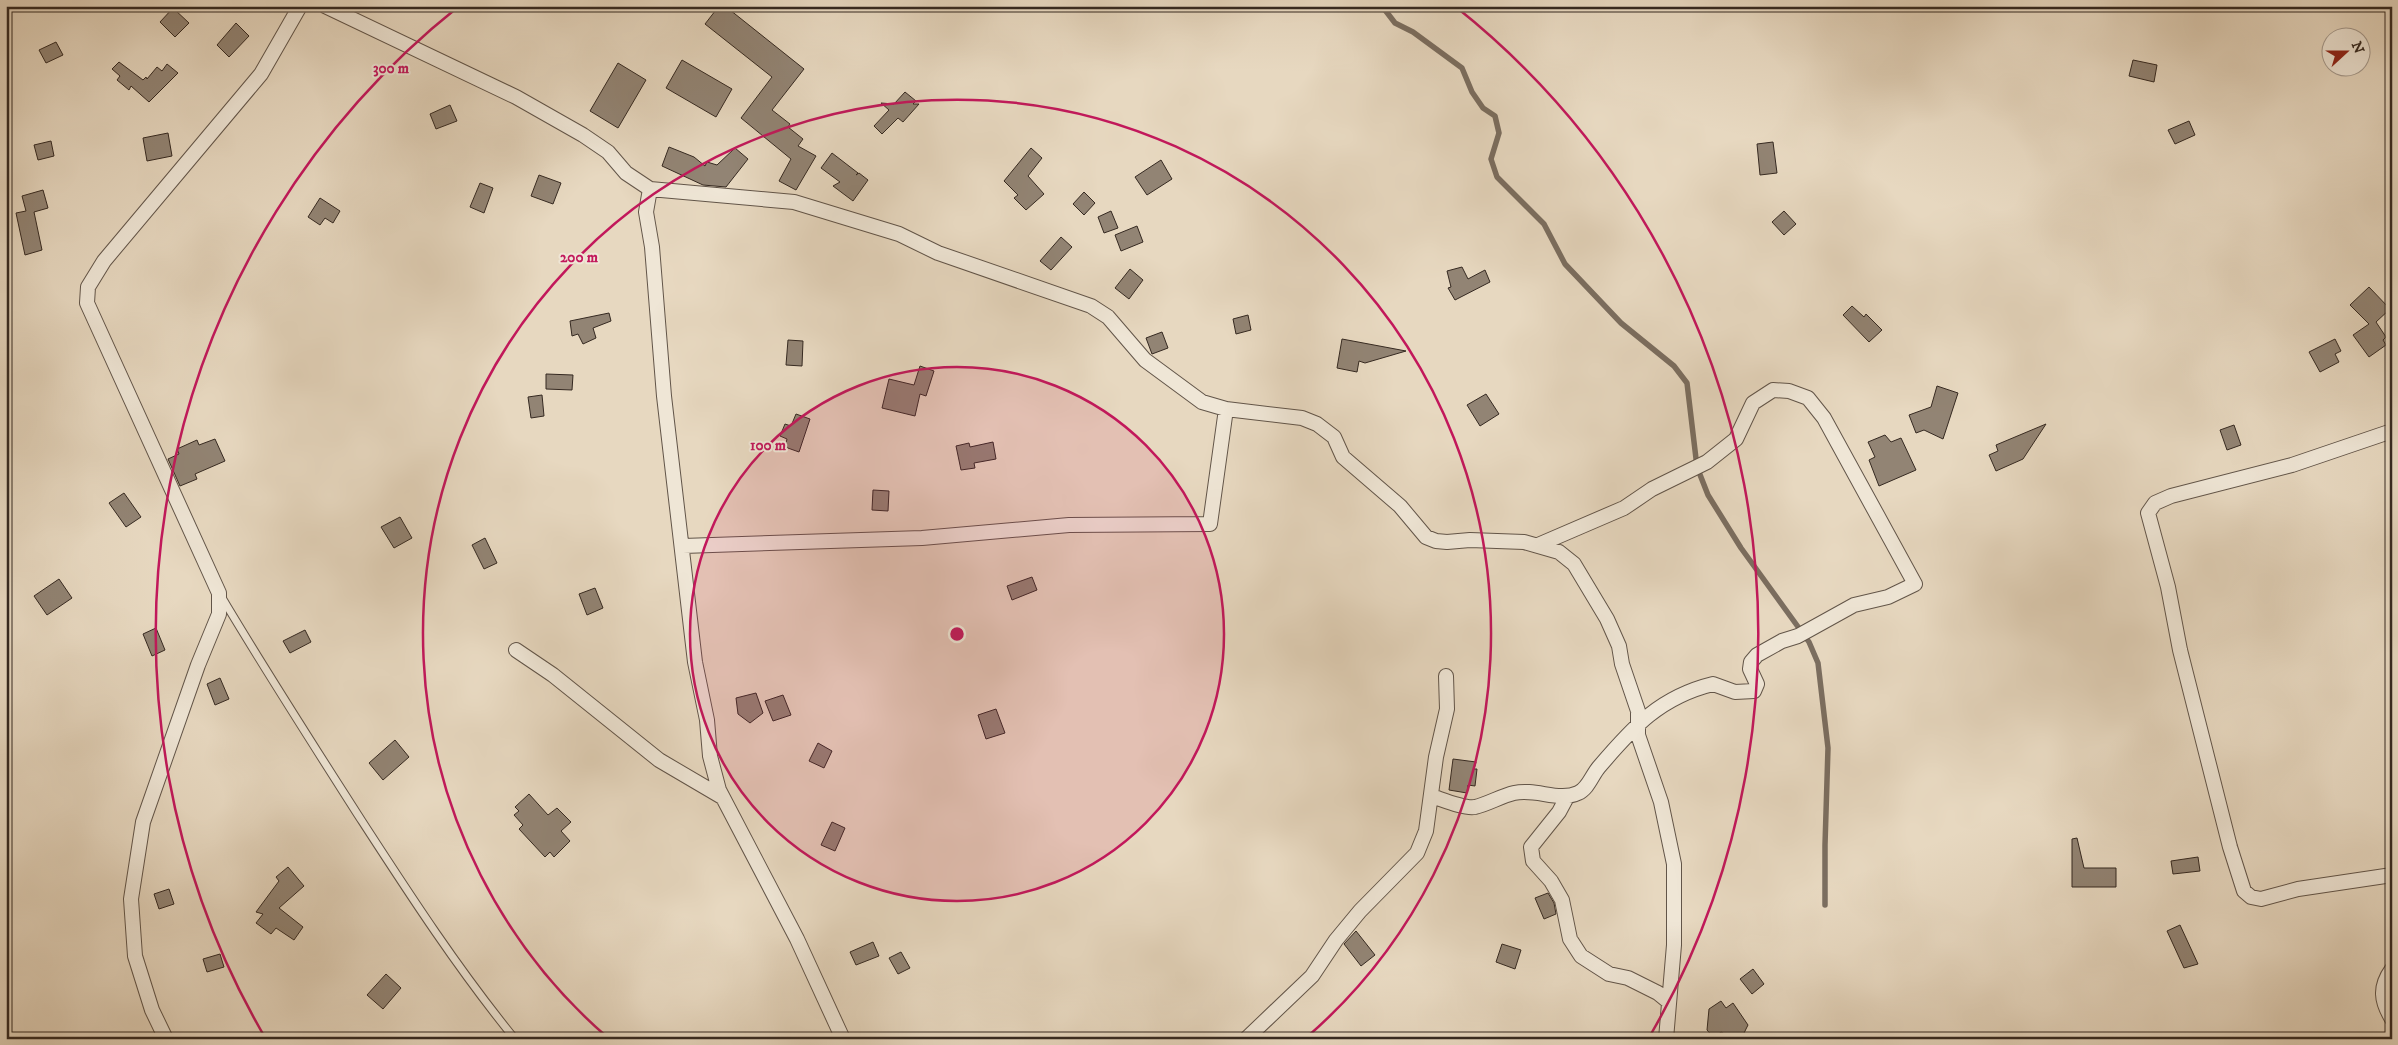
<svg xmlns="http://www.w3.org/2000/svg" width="2398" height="1045" viewBox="0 0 2398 1045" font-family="'IM FELL DW Pica',serif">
	<rect width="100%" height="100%" fill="#e7d8c0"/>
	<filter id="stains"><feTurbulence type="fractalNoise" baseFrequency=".004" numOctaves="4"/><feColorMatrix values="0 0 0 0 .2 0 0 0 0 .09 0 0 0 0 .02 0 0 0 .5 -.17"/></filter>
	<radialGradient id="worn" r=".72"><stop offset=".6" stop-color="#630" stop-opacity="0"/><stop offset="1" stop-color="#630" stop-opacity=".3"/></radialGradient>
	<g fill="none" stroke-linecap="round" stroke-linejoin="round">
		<!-- stream -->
		<path stroke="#7b6e60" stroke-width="5.5" d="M1382 6 1395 23 1413 32 1462 68 1472 92 1483 108 1495 116 1499 133 1491 159 1497 177 1544 224 1565 264 1621 323 1674 366 1687 383 1697 467 1708 495 1741 548 1809 642 1818 663 1828 748 1825 845V905"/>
	</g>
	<!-- building -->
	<path fill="#928474" stroke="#352921" d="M719 6H725L804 69 772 110 790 124 788 127 803 139 798 146 816 156 796 190 779 181 791 159 741 118 772 77 705 24Z
		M173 8 189 23 175 37 160 22Z
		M236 23 249 36 229 57 217 45Z
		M56 42 63 55 46 63 39 50Z
		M682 60 732 89 716 117 666 88Z
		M2133 60 2157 65 2154 82 2129 76Z
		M119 62 143 80 146 77 147 79 157 67 162 71 167 64 178 73 149 102 131 86 129 90 117 80 120 76 112 69Z
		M618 63 646 80 618 128 590 111Z
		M905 92 916 101 913 104H919L903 122 898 118 882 134 874 126 889 110 881 103 894 104Z
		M450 105 457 121 436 129 430 114Z
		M2189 121 2195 135 2175 144 2168 130Z
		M168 133 172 156 147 161 143 138Z
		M51 141 54 156 38 160 34 145Z
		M1773 142 1777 173 1760 175 1757 144Z
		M669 147 694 157 705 166 707 162 717 165 735 148 748 159 726 187 703 185 662 166Z
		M1031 148 1042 158 1028 176 1044 194 1026 210 1014 198 1018 195 1004 181Z
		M832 153 858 173 856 175 859 173 868 180 853 201 833 186 840 182 821 168Z
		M1161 160 1172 179 1147 195 1135 177Z
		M539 175 561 183 553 204 531 196Z
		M480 183 493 188 484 213 470 207Z
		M43 190 48 208 34 212 42 250 25 255 16 213 26 211 22 196Z
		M1084 192 1095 203 1084 215 1073 204Z
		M320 198 340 211 333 223 325 218 320 225 308 217Z
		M1111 211 1118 228 1104 233 1098 217Z
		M1784 211 1796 224 1784 235 1772 222Z
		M1137 226 1143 242 1121 251 1115 235Z
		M1061 237 1072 247 1051 270 1040 261Z
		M1462 267 1468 279 1485 270 1490 282 1455 300 1448 288 1451 287 1447 271Z
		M1130 269 1143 280 1129 299 1115 288Z
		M2369 287 2390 309 2376 322 2386 337 2383 340 2386 345 2369 357 2353 335 2369 324 2350 305Z
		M1852 306 1864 317 1866 314 1882 330 1869 342 1843 315Z
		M609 313 611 321 593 328 596 338 583 344 578 334 572 336 570 321Z
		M1248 315 1251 330 1236 334 1233 319Z
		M1162 332 1168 348 1152 354 1146 338Z
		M1342 339 1406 351 1365 363 1359 361 1357 372 1337 368Z
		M2335 339 2341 351 2335 354 2339 362 2320 372 2309 352Z
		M788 340 803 341 802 366 786 365Z
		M920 366 934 371 926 396 920 394 915 416 882 408 889 379 914 385Z
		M546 374 573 375 572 390 546 389Z
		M1937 386 1958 393 1943 439 1924 430 1916 433 1909 415 1931 407Z
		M1486 394 1499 414 1480 426 1467 405Z
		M542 395 544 416 531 418 528 397Z
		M796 414 810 419 799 452 785 447 787 439 780 436 785 424 791 426Z
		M2046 424 2023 459 1996 471 1989 455 1998 451 1996 445Z
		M2234 425 2241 445 2227 450 2220 430Z
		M1885 435 1891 442 1901 438 1916 470 1879 486 1869 460 1875 457 1868 442Z
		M215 439 225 461 195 474 197 479 180 486 168 459 179 454 177 449 197 440 199 445Z
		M993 442 996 459 974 463 975 468 961 470 956 446 969 443 970 447Z
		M873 490 889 491 888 511 872 510Z
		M124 493 141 517 126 527 109 503Z
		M400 517 412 538 394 548 381 527Z
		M485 538 497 563 484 569 472 545Z
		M1032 577 1037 590 1012 600 1007 586Z
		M59 579 72 598 47 615 34 596Z
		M595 588 603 608 587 615 579 594Z
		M156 628 165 650 152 656 143 634Z
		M305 630 311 642 290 653 283 641Z
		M220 678 229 699 215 705 207 684Z
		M756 693 763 713 750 723 738 714 736 698Z
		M783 695 791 715 773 721 765 701Z
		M996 709 1005 733 986 739 978 715Z
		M395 740 409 757 383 780 369 763Z
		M818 743 832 751 824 768 809 761Z
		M1453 759 1476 762 1474 769H1477L1475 786 1468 785 1467 793 1449 790Z
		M529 794 548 815 557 808 571 822 561 831 570 841 554 857 550 852 545 857 519 829 523 825 514 815 519 811 515 807Z
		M832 822 845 828 835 851 821 845Z
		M2077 838 2084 868H2116V887H2072V839Z
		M2198 857 2200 871 2173 874 2171 861Z
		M288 867 304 886 279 908 303 927 294 940 276 928 271 934 256 923 263 914 256 912 279 881 276 877Z
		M169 889 174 904 159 909 154 894Z
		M1548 893 1554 903 1556 914 1544 919 1535 898Z
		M2180 925 2198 964 2184 968 2167 931Z
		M1356 931 1375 955 1361 966 1344 944Z
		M873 942 879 956 856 965 850 952Z
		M1502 944 1521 950 1515 969 1496 962Z
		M901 952 910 968 898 974 889 958Z
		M220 954 224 967 207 972 203 959Z
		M1753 969 1764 984 1752 994 1740 979Z
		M386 974 401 988 383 1009 367 995Z
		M1721 1001 1726 1008 1733 1003 1748 1025 1741 1039H1733L1721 1032 1714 1038 1707 1030 1709 1009Z"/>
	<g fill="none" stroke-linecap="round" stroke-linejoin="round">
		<defs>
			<path id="service" d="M221 596C265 670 312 743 358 815 408 892 457 968 515 1039"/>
			<path id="minor" d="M325 6 516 97 583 135 608 152 626 173 650 189 646 212 652 247 664 396 695 662 707 720 710 756 719 790 797 939 843 1039
				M650 189 794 202 899 234 938 253 1091 306 1108 317 1145 360 1202 402 1226 409 1302 418 1317 424 1334 437 1343 457 1400 506 1426 537 1436 541 1447 542 1470 540 1524 542 1559 552 1574 564 1607 619 1619 646 1622 664 1638 711V735L1661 802 1674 864V945L1666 1039
				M2392 431 2292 465 2171 496 2155 503 2148 513 2168 587 2180 650 2230 847 2244 891 2251 897 2261 899 2298 889 2392 875
				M683 546 922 538 1069 525 1210 524 1226 409
				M516 650 553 675 659 760 722 797
				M1431 796C1441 799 1464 809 1475 807 1488 804 1501 796 1514 793 1536 788 1559 802 1578 793 1588 789 1592 775 1599 767 1633 727 1660 697 1713 684L1735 692 1754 691 1757 684 1750 669 1751 662 1757 655 1782 641 1798 636 1854 605 1888 597 1915 584 1824 418 1808 398 1789 391 1773 390 1753 403 1736 439 1707 462 1652 489 1624 508 1538 545
				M1567 797 1559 812 1531 847 1533 861 1551 881 1562 900 1570 939 1581 956 1609 974 1628 978 1658 993 1669 1002
				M2392 969C2379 987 2381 1001 2392 1019
				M166 1039 152 1010 135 956 131 899 143 822 198 665 219 614V593L87 303 88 287 104 261 261 74 300 6
				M1246 1039 1312 976 1336 940 1360 911 1417 853 1426 831 1436 757 1447 709 1446 676"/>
		</defs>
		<!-- service casing -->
		<use href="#service" stroke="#625549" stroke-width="9"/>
		<!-- minor casing -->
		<use href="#minor" stroke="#625549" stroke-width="16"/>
		<!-- service -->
		<use href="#service" stroke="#efe6d6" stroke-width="7"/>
		<!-- minor -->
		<use href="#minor" stroke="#efe6d6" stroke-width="14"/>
	</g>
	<!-- distance rings -->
	<circle cx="957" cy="634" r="267" fill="#c2185b" fill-opacity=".12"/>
	<g fill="none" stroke="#c2185b" stroke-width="2.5">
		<circle cx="957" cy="634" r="267"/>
		<path d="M607 1037A534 534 0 1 1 1307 1037"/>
		<path d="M263 1034A801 801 0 0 1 458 7M1456 7A801 801 0 0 1 1651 1034"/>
	</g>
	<circle cx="957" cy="634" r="8" fill="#c2185b" stroke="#efe6d6" stroke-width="2.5"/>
	<g font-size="15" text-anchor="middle" font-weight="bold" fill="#c2185b" stroke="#efe6d6" stroke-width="4" stroke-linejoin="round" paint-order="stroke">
		<text x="391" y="73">300 m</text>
		<text x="579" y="262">200 m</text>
		<text x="768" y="450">100 m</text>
	</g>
	<!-- margin -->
	<rect width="2398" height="1045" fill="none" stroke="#e7d8c0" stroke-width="25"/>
	<rect x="8" y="8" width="2383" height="1030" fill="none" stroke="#352921" stroke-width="2.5"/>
	<rect x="12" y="12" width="2373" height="1020" fill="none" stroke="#352921"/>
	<!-- north arrow -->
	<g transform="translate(2346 52) rotate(69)"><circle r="24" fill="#efe6d6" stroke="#a59a8e"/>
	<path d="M0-4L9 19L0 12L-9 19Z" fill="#8f2418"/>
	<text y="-8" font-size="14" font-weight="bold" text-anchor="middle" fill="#352921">N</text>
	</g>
	<rect width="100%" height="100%" filter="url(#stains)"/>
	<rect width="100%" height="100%" fill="url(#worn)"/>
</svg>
